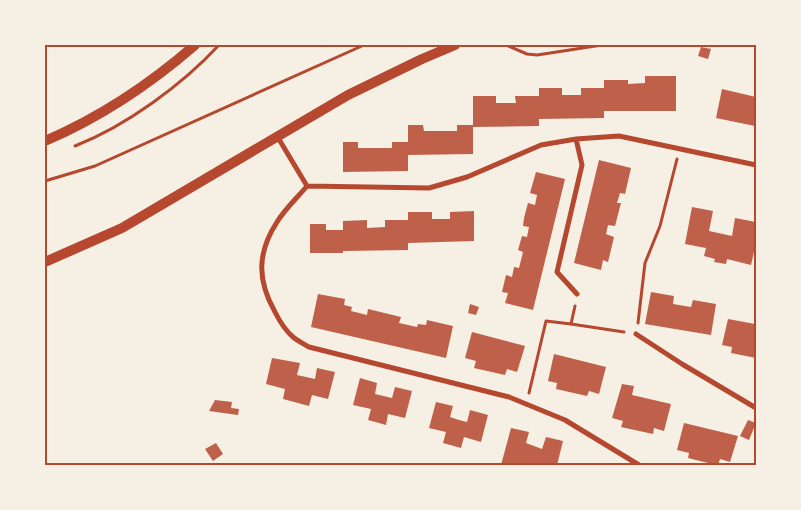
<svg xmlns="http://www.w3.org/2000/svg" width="801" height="510" viewBox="0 0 801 510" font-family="Poppins,sans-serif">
	<rect width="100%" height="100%" fill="#f6efe4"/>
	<!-- building -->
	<path fill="#bf614a" d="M701 47 711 49 708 59 698 56Z
		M645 76H676V111H604V118L539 119V126L473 127V154L408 155V171L343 172V142H358V148H392V142H408V125H423L424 131H457V125H473V96H496V103H516L515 96H539V88H562V95H581V88H604V80H628V84L645 83Z
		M722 89 756 97 755 126 716 118Z
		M599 160 631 168 625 194 620 193 617 203H621L615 226 608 225 606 234 614 237 608 262 603 260 601 270 574 263Z
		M536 172 565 179 533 310 505 303 508 293 502 292 506 275 512 277 514 267 519 268 523 252 518 250 522 236 527 237 529 227 523 226 524 218 528 203 535 205 537 195 530 193Z
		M692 207 713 211 709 231 732 236 735 218 756 222V243L751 265 727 259 726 264 714 262 715 259 704 256 706 248 685 244Z
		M474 211V241L408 243V250L343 251V253H310V224H326V230H343V221L367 220V228L385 227V220H408V212H432V219H450V212Z
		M651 292 674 296 673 304 691 307 693 300 716 304 711 335 645 324Z
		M318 294 345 299 344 305 352 307 351 311 367 315 368 309 401 317 399 323 417 327 418 324 426 325 427 320 453 326 446 358 311 327Z
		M470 304 479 307 476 315 468 313Z
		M728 319 755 324 756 358 731 353 732 347 722 345Z
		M472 332 525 346 517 372 507 369 505 375 474 368 476 361 465 358Z
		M554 354 606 367 599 394 589 391 587 396 556 389 557 383 548 381Z
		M272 358 300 363 297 375 315 379 317 368 335 372 328 399 312 395 309 406 283 399 285 389 266 384Z
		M360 378 377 383 375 394 392 398 395 387 412 391 405 418 388 414 386 425 368 420 371 409 353 405Z
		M622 384 634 386 632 395 671 404 664 431 654 428 653 434 621 427 623 421 612 418Z
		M215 400 232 402 231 408 239 409 238 415 209 411Z
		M436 402 453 406 450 417 459 420 467 422 470 410 488 415 481 442 464 437 461 448 443 443 446 432 429 428Z
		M748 420 756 423 749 440 740 436Z
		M684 423 738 436 730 462 720 459 718 465 712 464 688 458 689 453 677 450Z
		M511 428 529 432 526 443 542 449 546 437 563 441 557 465H501Z
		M216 443 223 454 213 461 205 449Z"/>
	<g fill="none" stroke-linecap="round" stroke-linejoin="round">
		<!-- path -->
		<path stroke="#b5482f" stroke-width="3" d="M506 45 527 54 537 55 602 45
			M75 146C126 126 182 85 219 45
			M45 181 95 166 364 45
			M575 306 571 324 624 332
			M638 323 645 263 660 226 677 159
			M529 393 546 321 571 324"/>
		<!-- minor -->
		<path stroke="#b5482f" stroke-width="5" d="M277 136 307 186C297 198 285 209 277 222 257 253 257 280 275 312 279 320 286 331 293 337 298 341 304 344 309 347L509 397 565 420 639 465
			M576 139 582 165 557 272 577 294
			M307 186 429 188 467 177 541 145 576 139 619 136 756 165
			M636 334 682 364 756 408"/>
		<!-- secondary -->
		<path stroke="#b5482f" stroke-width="10" d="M45 141C101 117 149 85 195 45
			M45 262 122 228 348 95 422 59 455 45"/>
	</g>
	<!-- border -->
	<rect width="801" height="510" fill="none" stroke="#f6efe4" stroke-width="92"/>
	<rect x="46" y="46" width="709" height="418" fill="none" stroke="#b5482f" stroke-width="2"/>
</svg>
